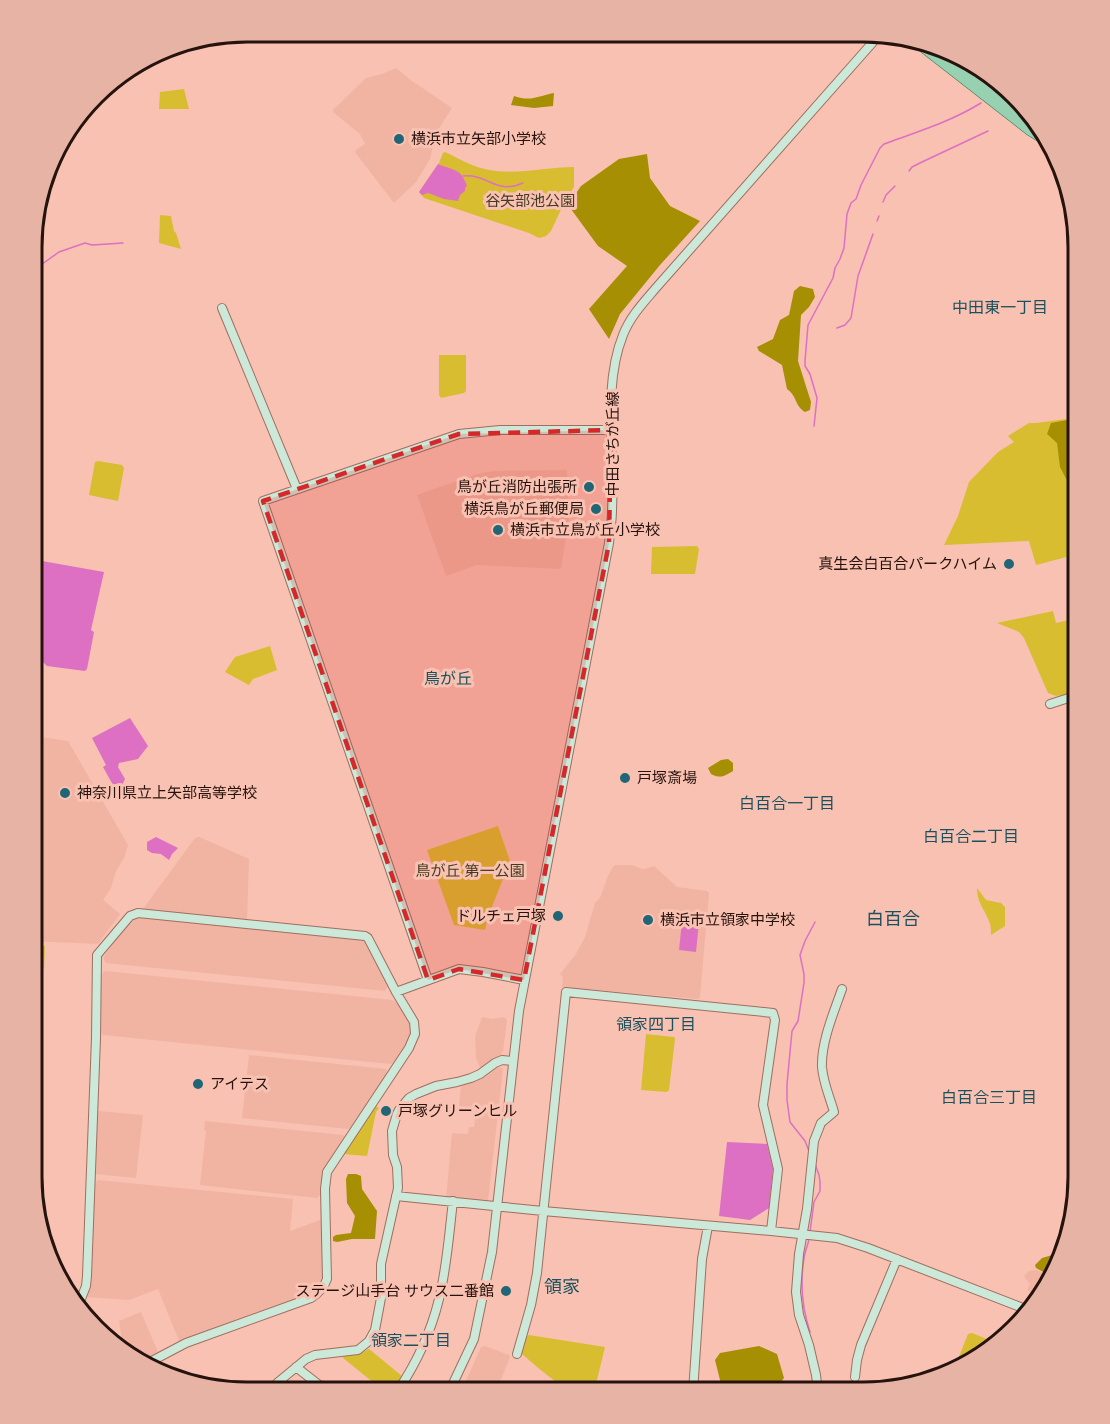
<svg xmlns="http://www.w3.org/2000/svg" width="1110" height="1424" viewBox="0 0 1110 1424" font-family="Raleway,'Noto Sans JP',sans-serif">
	<rect width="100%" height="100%" fill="#f8c1b1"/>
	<!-- built -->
	<path fill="#f1b4a2" d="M396 68 412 81 452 108 436 133 430 159 416 182 394 203 355 152 356 150 365 144 360 134 333 112V110L366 78 382 74Z
		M567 470 569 518 561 568 559 569 477 565 446 576 417 495 477 474 493 471Z
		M34 736 68 741 128 845 124 858 116 871 111 888 103 900 120 914 98 944 32 941V737Z
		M199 837 249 859 247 920 143 909 195 838Z
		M615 865H632L639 868 644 869 654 866 677 887 707 891 709 893 700 997 698 999 562 987 563 977 560 974 576 954 585 937 595 903 600 898 608 876 613 867Z
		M138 917 362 939 368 943 389 985 385 991 106 963 103 958 131 919Z
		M105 971 392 1000 398 1003 411 1024V1037L397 1061 391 1064 103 1035 98 1031 99 976Z
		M482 1017 492 1019 504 1017 507 1020 503 1051 500 1056 481 1070 476 1058 475 1037Z
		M249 1055 386 1069 388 1074 353 1127 348 1129 242 1118Z
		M499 1067 503 1069 488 1201 485 1203 446 1199 452 1133 468 1134 469 1127H474L476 1109 459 1106 461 1086 485 1077Z
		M98 1111 143 1115 136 1178 96 1174 94 1171 96 1114Z
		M205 1121 343 1135 345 1140 323 1175 322 1193 317 1198 200 1185 206 1131 204 1130Z
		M98 1180 293 1199 290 1231 323 1219 324 1277 322 1284 314 1293 180 1343 158 1289 129 1300 87 1297 90 1287 94 1185Z
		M1036 1270 1041 1272 1049 1278 1042 1296 1035 1303 1033 1295 1027 1290 1030 1284 1024 1276 1029 1271Z
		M141 1312 158 1352 160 1354 145 1362 128 1356 124 1353 119 1321Z
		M485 1346 509 1355 510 1357 496 1392H491L465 1383 481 1347Z"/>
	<!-- green -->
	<path fill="#d9bd31" d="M184 89 189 109H159L160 92Z
		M445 152C458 158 471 166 485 169 512 176 546 167 574 167V187L566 199 551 231 546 236 539 238 529 233 424 198 419 192 439 163 443 153Z
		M160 215 171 216 174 231 176 233 181 249 159 243Z
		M439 355H466V391L464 393 441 398 439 395Z
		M1078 416V554L1036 565 1029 541 944 545 958 516 969 482 998 452 1014 442 1008 436 1029 423H1036L1074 418Z
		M98 461 122 465 124 468 118 501 89 495 95 462Z
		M697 546 699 549 695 574H651L652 547Z
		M1053 611 1056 623 1078 618V692L1056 696 1048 693 1024 638 1019 632 997 623Z
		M270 646 277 670 253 679 249 685 225 672 235 657Z
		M498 826 510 861 488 917 485 930 454 925 427 850Z
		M977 888 986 900 1001 903 1005 907V926L991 935C991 930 991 925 989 921 984 908 977 903 977 888Z
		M32 945 45 946 44 969 32 968Z
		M646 1034 674 1037 675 1039 669 1090 667 1092 641 1090Z
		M374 1105 379 1108 376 1112 367 1156 343 1154Z
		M972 1333 994 1342 970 1364 954 1369 968 1334Z
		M529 1335 605 1347 594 1392C588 1392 580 1393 574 1391 559 1387 535 1365 522 1354L521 1351 526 1337Z
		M369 1349 402 1376 393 1392H385L343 1358 344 1356 357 1355Z"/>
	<!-- forest -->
	<path fill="#a68f03" d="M554 93 553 106 534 108 511 105 514 96C531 102 538 96 554 93Z
		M647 154 650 178 670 206 700 221 660 265 620 314 609 339 589 309 627 266 598 246 568 205 581 186 619 159Z
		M800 286 813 289 815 297 809 307 801 315 798 361 811 402 810 410 805 412C794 405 798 397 787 389L782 365 759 351 757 347 773 339 780 320 789 315 794 291Z
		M1078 418V497L1075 496 1060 467 1057 443 1047 434 1051 423Z
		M728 759 733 763V771C724 776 721 779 711 774L708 768 721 760Z
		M348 1174H356L361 1176 362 1189 377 1211 375 1239H352L337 1242 333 1241V1237L336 1235 351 1233 355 1216 347 1203 346 1179Z
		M1056 1254 1049 1275 1036 1268 1035 1265 1042 1258Z
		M759 1346 777 1354 784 1378 773 1392H720V1380L715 1360 720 1353Z"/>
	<!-- water -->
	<path fill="#dd70c3" d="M438 164C454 171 461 168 467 186L465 188V191L460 195 458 201 444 199 428 193 422 195 419 192Z
		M42 561 104 572 91 630 94 632 87 669 85 671 47 666 42 661 41 657 33 653V613Z
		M130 718 148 746 138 759 119 763 118 767 125 779 118 794 103 767 106 765 92 738Z
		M156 837 178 848 172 854 169 860 161 854 152 853 147 850V842Z
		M682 921 699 922 696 952 679 950Z
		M727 1142 767 1144 773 1169 769 1208 750 1220 719 1216Z"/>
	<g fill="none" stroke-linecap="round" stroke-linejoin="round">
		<!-- stream -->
		<path stroke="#dd70c3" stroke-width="1.5" d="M909 171 912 167 922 162 988 131
			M463 176C489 174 496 195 523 183
			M883 202 886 195 895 186
			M877 221 879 216
			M38 267 59 252 85 243 92 245 123 243
			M837 328 845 325 851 318 858 276 873 234
			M814 426 817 398 810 374 805 366V361L808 325 833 278 835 268 840 259 844 248 847 214 851 203 856 199 861 185 880 148 884 144C917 132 950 122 981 103
			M809 1151 805 1141 790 1122 787 1100V1084L792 1031 798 1021 804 983V974L800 955 805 941 815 922
			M810 1232 814 1202 820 1191V1182L819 1175 815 1164
			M809 1239C808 1245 805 1251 804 1258 800 1283 802 1308 810 1332"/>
		<defs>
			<path id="secondary" d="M222 308 297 489
				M1050 704 1078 695
				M428 980 263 501 459 434 500 430H611
				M396 992 459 969 483 972 524 980
				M396 1196 543 1211 771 1231 837 1238 868 1248 1028 1310
				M79 1304 86 1286 87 1276 96 1038 97 955 130 916 138 913 365 936 368 938 396 992 414 1022 415 1034 409 1048 327 1172 325 1189 327 1279C324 1288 319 1293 311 1298L186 1343 148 1363
				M517 1354 531 1305 537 1273 566 992 773 1013 775 1020 763 1105 778 1169 771 1231
				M296 1367 328 1392
				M855 1377 857 1360 861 1345 897 1259
				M275 1392 277 1383 306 1359 315 1355 358 1350 369 1341 375 1330 381 1298V1264L398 1188 397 1167 393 1155 392 1131 397 1114 399 1110 409 1098 416 1094 436 1086 457 1082 471 1078 480 1074 495 1063 502 1060 512 1061
				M397 1392C416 1364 431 1332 439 1299 447 1267 449 1234 453 1201
				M449 1392 474 1339 492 1252 519 1011 609 543C610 532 612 521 612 510 615 455 602 387 623 335 630 317 643 303 655 289L881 33
				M693 1392 702 1259 708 1226
				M818 1392 816 1375 809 1345 799 1315 796 1292 799 1254 807 1209 814 1141 821 1123 834 1112C830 1098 823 1082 822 1067 821 1042 834 1012 842 989"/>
			<path id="primary" d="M917 43 1030 131 1051 144
				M942 52 1039 128"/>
		</defs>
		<!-- secondary casing -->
		<use href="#secondary" stroke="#9f6e60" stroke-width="10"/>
		<!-- primary casing -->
		<use href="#primary" stroke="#437b57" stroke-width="10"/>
		<!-- secondary -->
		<use href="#secondary" stroke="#cbe8d8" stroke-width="8"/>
		<!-- primary -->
		<use href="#primary" stroke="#98d1b2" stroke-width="9"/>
	</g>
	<!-- marked area -->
	<path fill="#d62828" fill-opacity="0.2" stroke="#d62828" stroke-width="4.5" stroke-dasharray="12 8" stroke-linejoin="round" d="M611 430 609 543 524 980 459 969 428 980 263 501 459 434Z"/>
	<!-- markers -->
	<g fill="#216677" stroke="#f8c1b1" stroke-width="2">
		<circle cx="399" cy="139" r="6"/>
		<circle cx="589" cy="487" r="6"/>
		<circle cx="596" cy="509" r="6"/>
		<circle cx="498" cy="530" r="6"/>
		<circle cx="1009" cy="564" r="6"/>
		<circle cx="625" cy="778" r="6"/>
		<circle cx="65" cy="793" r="6"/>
		<circle cx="558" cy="916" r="6"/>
		<circle cx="648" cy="920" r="6"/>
		<circle cx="198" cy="1084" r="6"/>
		<circle cx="386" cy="1111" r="6"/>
		<circle cx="506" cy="1291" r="6"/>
	</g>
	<g text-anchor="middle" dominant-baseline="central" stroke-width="6" stroke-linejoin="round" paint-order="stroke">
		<!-- poi labels -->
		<g font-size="15" fill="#26130e" stroke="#f8c1b1" text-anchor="start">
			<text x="411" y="139">横浜市立矢部小学校</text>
			<text x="577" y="487" text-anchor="end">鳥が丘消防出張所</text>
			<text x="584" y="509" text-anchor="end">横浜鳥が丘郵便局</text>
			<text x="510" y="530">横浜市立鳥が丘小学校</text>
			<text x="997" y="564" text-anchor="end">真生会白百合パークハイム</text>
			<text x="637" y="778">戸塚斎場</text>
			<text x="77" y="793">神奈川県立上矢部高等学校</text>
			<text x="546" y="916" text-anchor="end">ドルチェ戸塚</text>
			<text x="660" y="920">横浜市立領家中学校</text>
			<text x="210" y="1084">アイテス</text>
			<text x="398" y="1111">戸塚グリーンヒル</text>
			<text x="494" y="1291" text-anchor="end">ステージ山手台 サウス二番館</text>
		</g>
		<!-- park labels -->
		<g font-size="15" fill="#413c23" stroke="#f8c1b1">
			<text x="530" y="201">谷矢部池公園</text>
			<text x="470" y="871">鳥が丘 第一公園</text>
		</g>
		<!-- street labels -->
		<g font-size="15" fill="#26130e" stroke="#f8c1b1">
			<text transform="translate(613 444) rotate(-90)">中田さちが丘線</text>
		</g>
		<!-- neighbourhood labels -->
		<g font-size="16" fill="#1a515e" stroke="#f8c1b1">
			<text x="1000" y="307">中田東一丁目</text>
			<text x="448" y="678">鳥が丘</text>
			<text x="787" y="803">白百合一丁目</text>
			<text x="971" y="836">白百合二丁目</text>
			<text x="656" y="1024">領家四丁目</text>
			<text x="989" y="1097">白百合三丁目</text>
			<text x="411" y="1340">領家二丁目</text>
		</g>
		<!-- quarter labels -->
		<g font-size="18" fill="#1a515e" stroke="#f8c1b1">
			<text x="893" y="918">白百合</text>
			<text x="562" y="1286">領家</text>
		</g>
	</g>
	<!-- crop -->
	<path d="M0 0H1110V1424H0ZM247 42H863A205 205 0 0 1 1068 247V1177A205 205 0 0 1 863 1382H247A205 205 0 0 1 42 1177V247A205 205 0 0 1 247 42Z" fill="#e7b3a4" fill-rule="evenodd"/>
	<path fill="none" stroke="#26130e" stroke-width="3" d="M247 42H863A205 205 0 0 1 1068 247V1177A205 205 0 0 1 863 1382H247A205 205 0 0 1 42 1177V247A205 205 0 0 1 247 42Z"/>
</svg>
